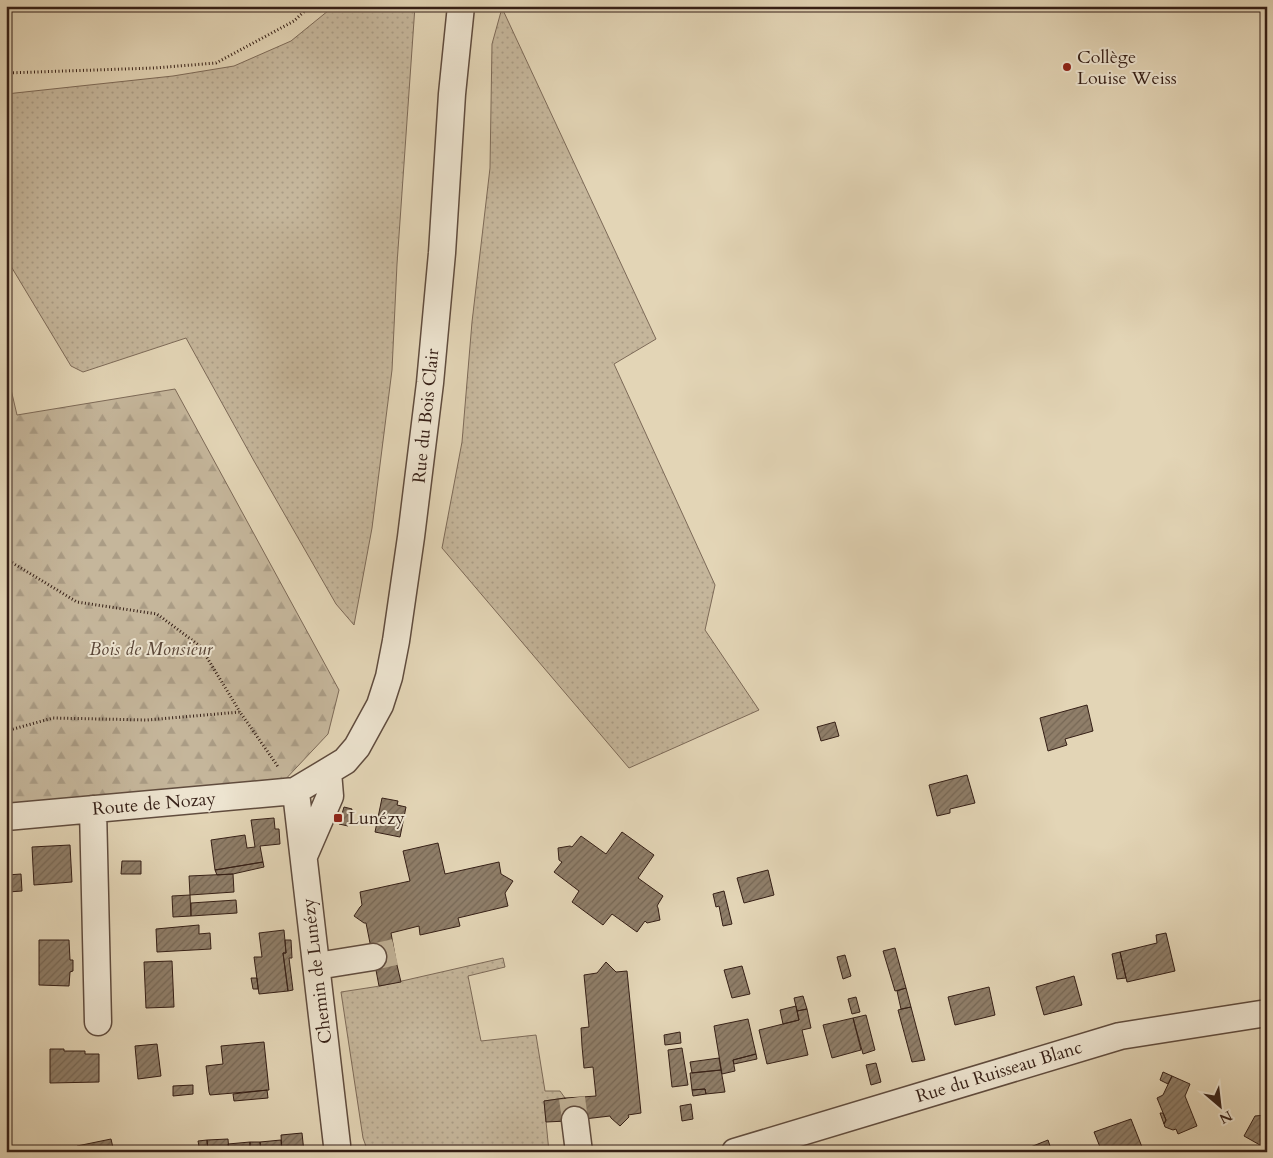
<svg xmlns="http://www.w3.org/2000/svg" width="1273" height="1158" viewBox="0 0 1273 1158" font-family="Cardo,serif">
	<defs>
		<pattern id="grass-dots" width="8" height="8" patternUnits="userSpaceOnUse" patternTransform="scale(1.25)"><rect width="8" height="8" fill="#c5b69b"/><path d="M2 2h.1M6 6h.1" fill="none" stroke="#aa9c85" stroke-width="1.8" stroke-linecap="round"/></pattern>
		<pattern id="forest-firs" width="22" height="20" patternUnits="userSpaceOnUse" patternTransform="scale(1.25)"><rect width="22" height="20" fill="#c5b69b"/><path d="M5 1l3.5 6h-7zM16 11l3.5 6h-7z" fill="#aa9c85"/></pattern>
		<pattern id="building-hatch" width="6" height="6" patternUnits="userSpaceOnUse" patternTransform="scale(1.25)"><rect width="6" height="6" fill="#8f7e69"/><path d="M-1 1l2-2M0 6l6-6M5 7l2-2" fill="none" stroke="#766755"/></pattern>
	</defs>
	<rect width="100%" height="100%" fill="#e3d5b6"/>
	<filter id="stains"><feTurbulence type="fractalNoise" baseFrequency=".004" numOctaves="4"/><feColorMatrix values="0 0 0 0 .2 0 0 0 0 .09 0 0 0 0 .02 0 0 0 .5 -.17"/></filter>
	<radialGradient id="worn" r=".72"><stop offset=".6" stop-color="#630" stop-opacity="0"/><stop offset="1" stop-color="#630" stop-opacity=".3"/></radialGradient>
	<!-- grass -->
	<path fill="url(#grass-dots)" stroke="#7d6a58" d="M334 6H415L397 264 392 370 372 528 354 625 336 604 254 461 186 338 83 372 71 366 6 258V94L173 76 234 66 291 41Z
		M502 8 656 339 614 364 715 585 705 630 759 710 629 768 442 548 462 442 472 322 490 168 492 44Z
		M503 958 505 967 468 976 481 1041 536 1035 545 1091H560L565 1098 544 1101 549 1152H368L363 1138 341 992 380 986Z"/>
	<!-- forest -->
	<path fill="url(#forest-firs)" stroke="#7d6a58" d="M6 368 17 415 175 389 339 690 328 734 281 784 6 805Z"/>
	<!-- building -->
	<path fill="url(#building-hatch)" stroke="#351f16" d="M1087 705 1093 731 1065 739 1067 745 1048 751 1040 718Z
		M835 722 839 736 821 741 817 727Z
		M967 775 975 803 950 809V813L937 816 929 785Z
		M382 798 398 801 397 805 406 807 400 837 375 832Z
		M344 807 352 809 348 826 339 824Z
		M274 818 275 829H279L280 844 260 846 263 862 215 870 211 840 245 835 247 848 255 847 251 820Z
		M622 832 654 855 638 878 663 896 657 906 658 908 660 920 647 923 645 921 637 932 612 914 603 925 572 902 579 891 554 872 562 862 559 860 558 848 570 846 572 847 581 836 606 854Z
		M438 843 445 874 499 862 501 874 513 881 505 893 508 906 458 918 460 926 420 935 419 926 391 933 393 944 371 948 366 923H364L354 916 360 907 362 905 360 892 410 881 403 851Z
		M70 845 72 882 34 885 32 847Z
		M122 861H141V874H121Z
		M263 862 264 867 233 874 217 875 215 870Z
		M768 870 774 895 744 903 737 878Z
		M21 874 22 891 8 892 7 875Z
		M233 874 234 892 190 895 189 876Z
		M724 891 732 924 723 926 719 906 716 907 713 894Z
		M190 895 191 916 173 917 172 896Z
		M236 900 237 913 191 916V903Z
		M199 925V934L210 933 211 949 157 952 156 929Z
		M284 930 286 953H283L288 991 259 994 254 957H262L259 933Z
		M1166 933 1175 971 1127 982 1120 952 1157 943 1156 935Z
		M39 940H69L70 960H73V971L70 972 69 986 39 985Z
		M285 940H291L292 958H289L293 990 288 991 283 953H286Z
		M393 944 396 961 375 965 371 948Z
		M895 948 906 988 895 991 883 951Z
		M1120 952 1126 978 1117 979 1112 954Z
		M845 955 851 976 843 979 837 957Z
		M172 961 174 1007 146 1008 144 962Z
		M396 961 401 982 379 986 375 965Z
		M606 962 616 972 627 971 641 1113 628 1115 629 1117 620 1126 611 1118 610 1116 584 1119 582 1097 596 1096 593 1067 584 1068 582 1046 581 1028 589 1027 584 975 597 973Z
		M742 966 750 994 732 998 724 970Z
		M1074 976 1082 1005 1044 1015 1036 987Z
		M251 978H257L258 989H253Z
		M989 987 995 1015 955 1025 948 997Z
		M906 988 911 1007 901 1009 897 991Z
		M803 996 807 1009 797 1011 794 998Z
		M856 997 860 1012 852 1014 848 999Z
		M796 1006 799 1020 783 1024 780 1010Z
		M911 1007 925 1060 912 1062 898 1010Z
		M807 1009 811 1028 802 1030 808 1055 767 1064 759 1030 799 1020 797 1011Z
		M866 1015 875 1050 863 1054 853 1018Z
		M853 1018 861 1050 832 1058 823 1025Z
		M748 1019 756 1054 733 1060 735 1071 722 1074 714 1026Z
		M680 1032 681 1043 665 1045 664 1035Z
		M264 1042 269 1090 210 1095 209 1092 206 1066 223 1064 221 1046Z
		M157 1044 161 1076 138 1079 135 1046Z
		M682 1048 688 1085 672 1087 668 1050Z
		M50 1049H64V1051H85V1054H99V1082L50 1083Z
		M756 1054 757 1059 734 1064 733 1060Z
		M719 1058 721 1070 692 1073 690 1062Z
		M876 1063 881 1082 871 1085 866 1065Z
		M721 1070 725 1092 706 1094 705 1089 692 1090 690 1073Z
		M1163 1072 1172 1076 1168 1084 1160 1080Z
		M1172 1076 1190 1084 1185 1096 1197 1126 1178 1134 1176 1129 1173 1130 1165 1127 1164 1124 1166 1120 1157 1098 1163 1095Z
		M193 1085V1094L173 1096V1086Z
		M705 1089 706 1094 693 1096 692 1090Z
		M267 1090 268 1098 234 1101 233 1094Z
		M582 1097 584 1119 567 1121 565 1098Z
		M565 1098 567 1121 546 1122 544 1101Z
		M691 1104 693 1119 682 1121 680 1106Z
		M1160 1113H1163L1166 1120 1164 1124Z
		M1266 1115 1267 1116V1149L1244 1136 1255 1116Z
		M1131 1119 1142 1147 1128 1152H1102L1094 1132Z
		M302 1133 304 1152H282L281 1135Z
		M111 1139 114 1152H78L77 1146Z
		M228 1139 229 1152H208L207 1140Z
		M207 1140 208 1152H200L198 1141Z
		M281 1140 282 1152H261L260 1142Z
		M1048 1140 1052 1152H1018Z
		M250 1142H260L261 1152H250Z
		M250 1142V1152H229L228 1144Z"/>
	<g fill="none" stroke-linecap="round" stroke-linejoin="round">
		<!-- minor-tunnel -->
		<path stroke="#c0b196" stroke-width="26" stroke-dasharray="26 13" stroke-linecap="butt" d="M373 957 395 952
			M572 1098 575 1120"/>
		<defs>
			<path id="minor" d="M295 791 297 801 337 1145V1152
				M93 809 98 1022
				M6 817 295 791 345 761 357 747 380 705 389 677 396 641 411 537 430 383 442 253 452 94 461 6
				M304 856 330 796 328 772
				M317 966 373 957
				M575 1120 579 1152
				M735 1152 1120 1036 1267 1013"/>
		</defs>
		<!-- minor casing -->
		<use href="#minor" stroke="#604c3e" stroke-width="29"/>
		<!-- path -->
		<path stroke="#351f16" stroke-width="3" stroke-dasharray="1 2.5" stroke-linecap="butt" d="M6 73 154 68 216 63 294 21 310 6
			M6 559 77 602 157 614 200 646 240 712
			M6 731 53 718 147 720 240 712 279 768"/>
		<!-- minor -->
		<use href="#minor" stroke="#ede4d0" stroke-width="26"/>
	</g>
	<!-- markers -->
	<g fill="#8f2418" stroke="#ede4d0" stroke-width="2">
		<circle cx="1067" cy="67" r="5"/>
		<rect x="333" y="813" width="10" height="10" rx="2.5"/>
	</g>
	<g text-anchor="middle" dominant-baseline="central" stroke-width="4" stroke-linejoin="round" paint-order="stroke">
		<!-- poi labels -->
		<g font-size="18" fill="#351f16" stroke="#ede4d0" text-anchor="start">
			<text x="1077" y="57">Collège<tspan x="1077" dy="21">Louise Weiss</tspan></text>
			<text x="348" y="818">Lunézy</text>
		</g>
		<!-- street labels -->
		<g font-size="18" fill="#351f16" stroke="#ede4d0">
			<text transform="translate(426 416) rotate(-84)">Rue du Bois Clair</text>
			<text transform="translate(154 804) rotate(-5)">Route de Nozay</text>
			<text transform="translate(317 971) rotate(-97)">Chemin de Lunézy</text>
			<text transform="translate(999 1072) rotate(-17)">Rue du Ruisseau Blanc</text>
		</g>
		<!-- park labels -->
		<g font-size="18" font-style="italic" fill="#594537" stroke="#ede4d0">
			<text x="151" y="649">Bois de Monsieur</text>
		</g>
	</g>
	<!-- margin -->
	<rect width="1273" height="1158" fill="none" stroke="#e3d5b6" stroke-width="25"/>
	<rect x="8" y="8" width="1258" height="1143" fill="none" stroke="#351f16" stroke-width="2.5"/>
	<rect x="12" y="12" width="1248" height="1133" fill="none" stroke="#351f16"/>
	<!-- north arrow -->
	<g transform="translate(1220 1106) rotate(152)" stroke="#ede4d0" stroke-width="4" paint-order="stroke">
	<path d="M0-4L9 19L0 12L-9 19Z" fill="#351f16"/>
	<text y="-8" font-size="14" font-weight="bold" text-anchor="middle" fill="#351f16">N</text>
	</g>
	<rect width="100%" height="100%" filter="url(#stains)"/>
	<rect width="100%" height="100%" fill="url(#worn)"/>
</svg>
